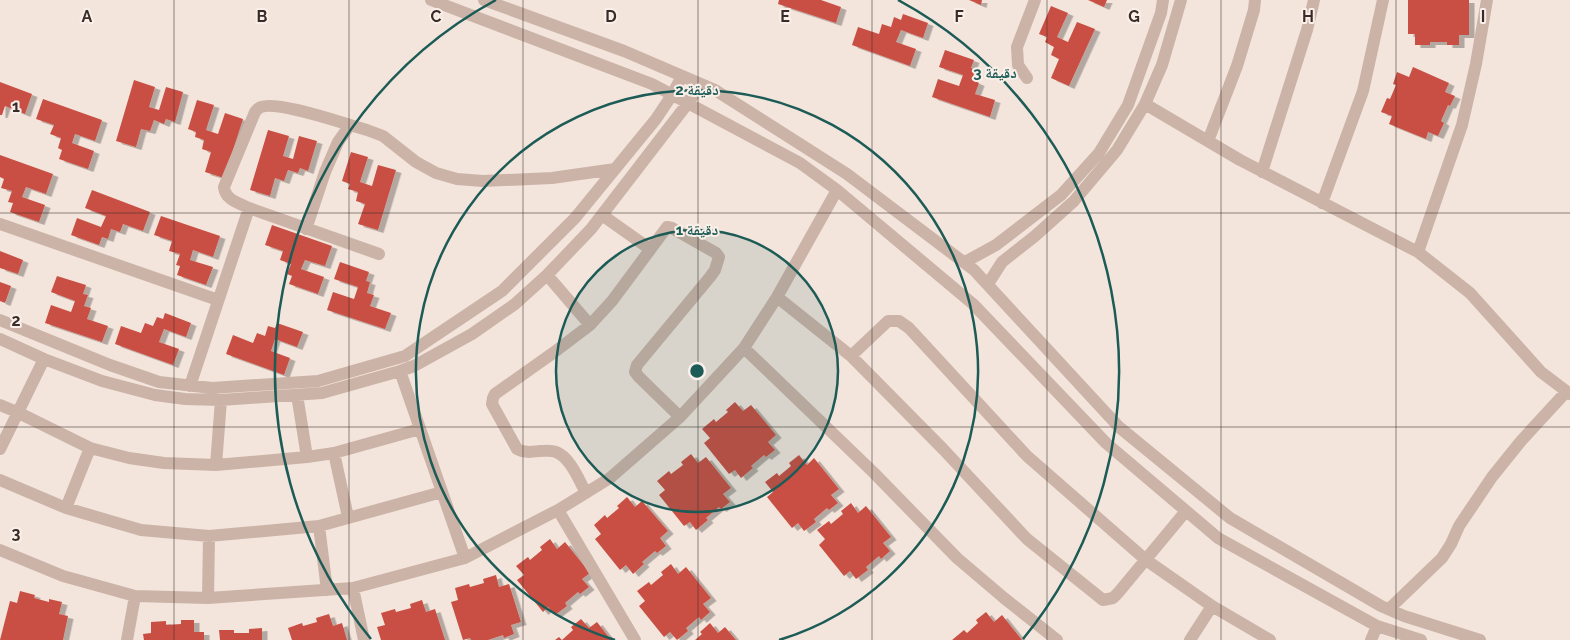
<svg xmlns="http://www.w3.org/2000/svg" width="1570" height="640" viewBox="0 0 1570 640" font-family="Raleway,'Noto Naskh Arabic',sans-serif">
	<defs>
		<filter id="shadow"><feDropShadow dx="5.5" dy="3" stdDeviation="0" flood-color="#0004"/></filter>
	</defs>
	<rect width="100%" height="100%" fill="#f3e5dc"/>
	<!-- building -->
	<path fill="#c95044" filter="url(#shadow)" d="M779 0H821L841 7 836 23 778 4Z
		M969 0H982L981 5Z
		M1088 0H1107L1104 7Z
		M1408 0H1469V35H1459V45H1447V42H1430V45H1415V34H1408Z
		M1051 6 1068 13 1057 37 1068 42 1077 22 1095 29 1069 86 1051 78 1059 59 1051 55 1054 47 1045 42 1047 37 1039 34Z
		M903 14 928 23 923 38 901 30 896 42 916 49 910 66 852 45 858 27 879 34 882 24 891 27 894 17 901 20Z
		M945 50 974 60 971 68 975 70 972 80 979 83 975 94 995 100 990 117 932 97 938 79 959 86 963 75 939 67Z
		M1413 67 1449 83 1445 92 1455 96 1450 106 1448 105 1441 121 1444 123 1438 136 1428 132 1426 139 1389 124 1392 116 1381 112 1387 98 1390 99 1396 85 1393 84 1397 72 1409 77Z
		M134 80 155 87 149 107 159 110 166 87 183 92 175 122 166 119 164 124 154 120 150 131 141 129 136 147 116 141Z
		M0 82 32 94 25 114 5 106 2 115H0Z
		M43 99 102 120 95 141 75 134 72 143 94 151 88 169 59 159 62 150 58 148 61 138 50 134 54 125 36 119Z
		M197 100 214 105 206 130 218 134 225 113 243 119 224 178 205 172 211 152 202 149 204 140 195 137 196 132 188 129Z
		M268 130 289 136 283 156 293 159 299 136 317 141 308 171 300 168 298 173 288 170 284 181 275 178 270 196 250 190Z
		M351 152 368 157 360 182 372 186 378 165 396 170 378 230 358 224 365 204 356 201 358 192 348 189 350 184 342 181Z
		M0 155 53 174 46 194 26 187 22 197 45 205 39 222 10 212 13 203 8 202 12 191 1 188 4 179 0 177Z
		M92 190 150 212 143 231 123 224 120 232 111 229 108 239 102 237 99 245 71 235 77 218 101 227 106 216 85 208Z
		M161 216 220 236 213 257 193 250 190 260 213 267 206 285 177 275 180 266 176 265 180 254 169 251 172 241 154 235Z
		M272 225 332 246 325 266 305 260 301 269 324 277 318 294 289 284 292 276 287 274 291 264 280 260 283 251 265 245Z
		M0 251 23 260 18 274 0 268Z
		M340 262 369 272 366 281 370 282 367 293 374 295 370 306 391 313 385 329 327 310 333 292 354 299 358 287 334 279Z
		M57 276 86 285 83 294 88 295 84 306 91 308 87 319 108 326 102 342 45 323 51 305 71 312 75 301 51 292Z
		M0 282 11 286 5 303 0 301Z
		M165 313 191 323 186 337 164 329 159 342 179 349 173 365 115 344 121 326 141 333 145 323 153 326 157 317 163 319Z
		M277 323 303 332 297 347 275 339 271 351 290 358 284 375 226 354 233 335 253 343 257 333 265 336 268 326 275 328Z
		M735 402 743 411 751 405 776 435 768 442 775 450 766 457 764 455 751 466 753 468 741 478 735 470 729 474 704 443 710 438 702 429 714 419 716 422 728 412 726 410Z
		M691 454 698 463 706 457 731 488 723 494 730 502 721 509 719 507 706 518 708 520 696 530 690 522 684 526 659 495 665 490 657 481 669 471 671 474 683 465 681 462Z
		M799 455 807 465 814 458 839 489 831 495 838 503 829 510 827 508 814 519 816 522 804 531 798 523 792 528 767 497 773 492 765 482 777 473 779 476 791 466 789 463Z
		M627 497 635 507 642 501 668 531 660 538 666 546 657 553 655 551 642 562 644 564 633 574 626 565 620 570 595 539 601 534 594 525 605 515 607 518 619 508 617 506Z
		M851 503 858 513 866 506 891 537 883 543 890 551 881 559 879 556 866 567 868 570 856 579 850 571 844 576 819 545 825 539 817 530 829 521 831 524 843 514 841 511Z
		M550 539 557 549 565 542 590 573 582 579 589 587 580 594 578 592 565 603 567 606 555 615 548 607 543 612 517 580 524 575 516 566 528 557 530 560 542 550 540 547Z
		M671 564 678 574 686 567 711 598 703 604 710 612 701 620 699 617 686 628 688 631 677 640 670 632 664 637 639 606 645 601 637 591 649 582 651 585 663 575 661 572Z
		M496 575 499 587 509 584 521 622 511 625 514 634 504 638 503 635 488 640H471L470 638 463 640 451 602 458 600 455 588 469 584 470 587 484 583 483 579Z
		M20 591 35 595 34 598 49 602V599L62 602 59 614 68 616 63 640H0L10 601 17 603Z
		M422 600 426 612 435 609 445 640H381L377 627 385 625 381 613 395 609 396 612 411 608 410 604Z
		M986 612 994 622 1002 615 1022 640H952L964 630 967 633 978 623 976 620Z
		M329 614 333 626 342 623 347 640H292L288 628 302 623 303 626 317 622 316 618Z
		M581 619 589 628 597 622 611 640H555L559 637 562 640 573 630 571 627Z
		M181 620H194V632H204V640H144L143 634 151 633V622L166 621V625L181 624Z
		M710 623 718 633 725 627 736 640H695L702 634 700 632Z
		M262 628V640H220L219 630H234V633H249V629Z"/>
	<g fill="none" stroke-linecap="round" stroke-linejoin="round">
		<!-- minor -->
		<path stroke="#ccb3a8" stroke-width="12" d="M431 0 652 84 800 163 837 190 973 304 1106 443 1218 538 1377 626 1421 640
			M484 0 624 51 715 90 847 174 974 270 1119 427 1230 518 1381 606 1404 616 1480 640
			M1027 78 1018 65 1017 47 1035 0
			M1145 104 1240 160 1418 252 1470 293 1541 372 1570 394
			M1208 141 1237 66 1254 10 1255 0
			M1262 172 1307 30 1314 0
			M1322 203 1363 91 1383 0
			M249 208C239 203 225 200 224 187L255 112C257 110 258 108 261 107 276 101 333 120 350 125
			M602 215 650 249
			M0 224 218 300
			M306 229 325 172 338 142 350 125 367 130 383 136 416 162 436 173 457 179 483 181 552 178 615 169
			M1418 252 1462 125 1476 64 1487 0
			M965 262 996 245 1061 195 1099 153 1128 105 1161 13 1163 0
			M547 275 590 325
			M988 284 1002 262 1035 236 1074 201 1117 150 1145 104 1162 65 1181 0
			M777 297 851 356 943 449 1027 539 1103 600 1113 598 1118 593 1186 511
			M0 320 110 365 159 382 212 388 318 381 405 356 502 291 575 218 656 119 672 95 682 76
			M0 339 44 359 102 381 155 395 185 399 221 400 322 393 400 371 414 366 472 334 515 304 547 275 591 229 688 103 701 84
			M744 348 873 472 957 558 1004 598 1057 640
			M851 356 888 321H899L909 328 1027 456 1146 560 1212 606 1270 640
			M400 371 465 558
			M190 386 249 208 379 254
			M297 395 307 457 334 453 420 429
			M0 405 17 412 90 448 129 458 164 463 216 465 221 400
			M0 449 44 359
			M334 453 348 517
			M216 465 307 457
			M0 480 66 508 141 530 209 536 319 526
			M586 493C579 480 570 457 556 452 551 450 545 451 540 451 531 452 524 453 517 449L492 404 493 398 495 394 553 353 590 325 612 301 667 227 672 228 716 253 719 257 715 270 710 277 637 365 635 372 639 377 680 417
			M66 508 90 448
			M558 510 635 640
			M0 550 63 576 135 596 208 598 353 588 465 558 558 510 610 478 680 417 744 348 777 297 837 190
			M353 588 364 640
			M327 590 319 526 442 492
			M208 598 209 536
			M1389 609 1442 558 1451 544 1459 526 1492 477 1521 441 1566 392
			M127 640 135 596
			M1190 640 1212 606
			M1371 640 1377 626"/>
	</g>
	<!-- grid -->
	<path fill="none" stroke="#382b28" stroke-width="1" stroke-opacity="0.55" d="M174 0V640M349 0V640M523 0V640M698 0V640M872 0V640M1047 0V640M1221 0V640M1396 0V640M0 213H1570M0 427H1570"/>
	<!-- distance rings -->
	<circle cx="697" cy="371" r="141" fill="#1c5b56" fill-opacity=".12"/>
	<g fill="none" stroke="#1c5b56" stroke-width="2.5">
		<circle cx="697" cy="371" r="141"/>
		<path d="M615 640A281 281 0 1 1 779 640"/>
		<path d="M371 639A422 422 0 0 1 496 0M898 0A422 422 0 0 1 1023 639"/>
	</g>
	<g font-size="16" text-anchor="middle" font-weight="bold" fill="#382b28" stroke="#faf0e9" stroke-width="4" stroke-linejoin="round" paint-order="stroke">
		<text x="87" y="22">A</text>
		<text x="262" y="22">B</text>
		<text x="436" y="22">C</text>
		<text x="611" y="22">D</text>
		<text x="785" y="22">E</text>
		<text x="959" y="22">F</text>
		<text x="1134" y="22">G</text>
		<text x="1308" y="22">H</text>
		<text x="1483" y="22">I</text>
		<text x="16" y="112">1</text>
		<text x="16" y="326">2</text>
		<text x="16" y="539">3</text>
	</g>
	<circle cx="697" cy="371" r="8" fill="#1c5b56" stroke="#faf0e9" stroke-width="2.5"/>
	<g font-size="15" text-anchor="middle" font-weight="bold" fill="#1c5b56" stroke="#faf0e9" stroke-width="4" stroke-linejoin="round" paint-order="stroke">
		<text x="995" y="78">3 دقيقة</text>
		<text x="697" y="95">2 دقيقة</text>
		<text x="697" y="235">1 دقيقة</text>
	</g>
</svg>
